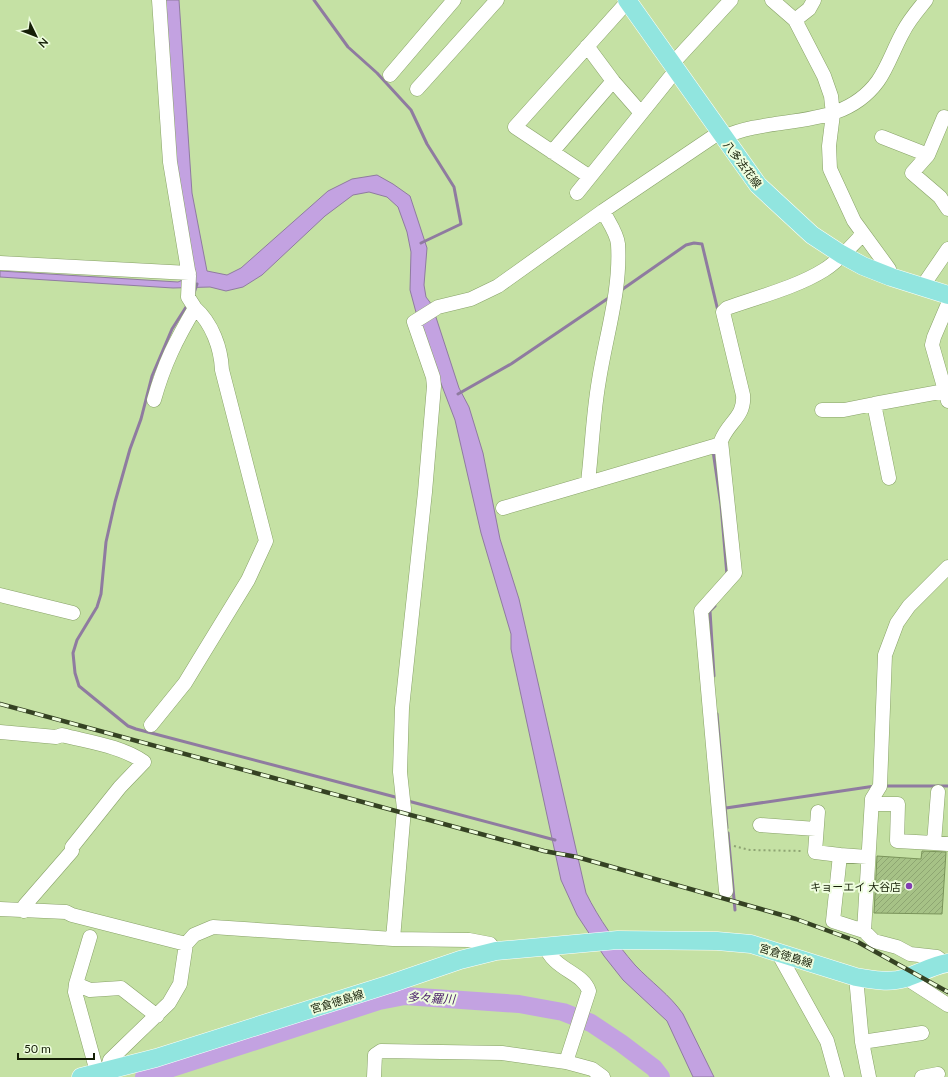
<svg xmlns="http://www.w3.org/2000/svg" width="948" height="1077" viewBox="0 0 948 1077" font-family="Lato,'Noto Sans JP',sans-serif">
	<defs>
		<pattern id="building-hatch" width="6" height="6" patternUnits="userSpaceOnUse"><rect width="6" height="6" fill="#a6c286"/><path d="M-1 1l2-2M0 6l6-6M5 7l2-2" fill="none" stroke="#8ea672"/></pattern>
	</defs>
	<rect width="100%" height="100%" fill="#c5e1a4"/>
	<!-- water -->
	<path fill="#c3a2e1" stroke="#8f7ba0" d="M165 0H179L192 193 207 271 227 275 241 268 328 191 352 179 377 175 393 184 410 196 427 248 424 285 426 297 432 305 459 388 469 407 483 453 500 539 519 599 586 893C599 919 616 943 635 965 651 982 670 995 683 1014L714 1077H693L667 1021 623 980 604 956 577 915 561 880 511 649V634L481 533 455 420 421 331 410 290 411 252 407 232 398 207 387 197 369 192 353 195 325 216 262 275 243 287 226 291 210 287 173 288 0 277V271L178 282 194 275 177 175Z"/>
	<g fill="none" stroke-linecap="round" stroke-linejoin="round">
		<!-- stream -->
		<path stroke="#8f7ba0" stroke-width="3" d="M314 0 348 47 377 73 411 110 427 144 454 187 461 224 421 243
			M620 291 686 245 694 243 702 244 718 311
			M193 296 197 284
			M188 304 172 329 152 376 141 419 130 449 115 502 106 542 101 594 97 607 77 640 73 653 75 673 79 686 128 726 136 729 399 798
			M458 394 511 364 610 297
			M713 451 721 505 727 575
			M714 676 710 611 715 606
			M717 714 727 828
			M885 786H948
			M408 801 555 840
			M726 808 875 786
			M728 833 735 910"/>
		<!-- river -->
		<path stroke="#c3a2e1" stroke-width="18" d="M144 1077 379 1001 405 996 519 1004 563 1012 591 1023 621 1043 654 1068 661 1077"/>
	</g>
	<!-- building -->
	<path fill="url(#building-hatch)" stroke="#7a945a" d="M922 851 946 852 942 914 874 913 877 856 921 859Z"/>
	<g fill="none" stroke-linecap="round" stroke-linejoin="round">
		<defs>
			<path id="minor" d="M772 0 795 20 824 76 831 96 833 114 829 146 830 169 854 221 889 269 891 277
				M795 20 809 9 814 0
				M672 64 731 0
				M390 75 454 0
				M613 81 641 113
				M417 89 497 0
				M724 137C774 114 841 132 878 81 888 67 894 48 903 32 909 20 918 10 926 0
				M882 137 928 155 944 117
				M552 152 613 81 587 46
				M928 155 912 173 940 197 948 209
				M590 177 515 127 628 1
				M577 193 676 70
				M0 263 189 273
				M922 287 948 249
				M948 304 934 337 932 345 948 401
				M154 400C164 364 176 340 195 308L188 297 189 276 170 162 159 0
				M822 410H844L874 404
				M889 478 874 404 945 391
				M588 482C592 448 593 414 599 380 606 335 621 290 618 244 617 233 608 221 603 211
				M503 508 721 444
				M0 595 73 613
				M151 725 185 683 199 660 248 580 266 541 222 370C221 348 212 323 195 308
				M0 732 56 737 62 735C89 742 121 746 144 762L120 787 72 847V851L25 905 24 911
				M872 804H898L897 841 934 843 938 792
				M818 812 815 852 840 855
				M760 825 816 829
				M934 843 948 844
				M726 891 701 611 735 573 721 441C728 422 745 417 743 395L723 312 727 308C758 297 797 287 824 270 839 261 851 246 863 234
				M0 909 66 912 72 915 186 944
				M864 931 833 921 840 855 867 857
				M90 937 76 984 90 990 121 988 157 1016
				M393 939 404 809 400 772 402 708 425 492 434 386 433 377 414 322 438 307 471 299 498 286 603 211 720 132
				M545 945C553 970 583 972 589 991L566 1062 592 1069 603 1077
				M777 951 827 1041 837 1077
				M945 963 937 957 910 954 897 947 874 941 864 931 872 799 880 786 885 655 897 623 909 606 948 567
				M856 977 862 1042 869 1077
				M906 978 948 1005
				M76 984 75 992 97 1072
				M862 1042 922 1033
				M107 1070 110 1060 169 1003 180 984 186 944 194 935 213 927 393 939 469 940 490 944 496 951
				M374 1077 375 1055 381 1051 502 1053 566 1062
				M922 1077 938 1074"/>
			<path id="major" d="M627 0 758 185 812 235 841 254 863 266 891 277 948 295
				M81 1077 156 1058 390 984 460 960 496 951 618 940 717 941 751 944 856 977C873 980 890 983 906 978 920 973 934 965 948 963"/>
		</defs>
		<!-- minor casing -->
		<use href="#minor" stroke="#88a268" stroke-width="15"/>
		<!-- major casing -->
		<use href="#major" stroke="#fff" stroke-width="19"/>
		<!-- path -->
		<path stroke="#8ea473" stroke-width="2" stroke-dasharray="2 3" stroke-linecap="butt" d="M734 846 750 850 803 851"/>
		<!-- minor -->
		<use href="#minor" stroke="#fff" stroke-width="14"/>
		<!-- major -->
		<use href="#major" stroke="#91e5df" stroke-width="18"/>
		<defs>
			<path id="rail" d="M0 704 544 851 577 857 796 919 856 941 948 992"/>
		</defs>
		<!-- rail casing -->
		<use href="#rail" stroke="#354223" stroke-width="4.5"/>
		<!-- rail -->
		<use href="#rail" stroke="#eefdde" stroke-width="3" stroke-dasharray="9" stroke-linecap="butt"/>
	</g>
	<!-- markers -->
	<circle fill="#823eb2" stroke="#eefdde" stroke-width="1.5" cx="909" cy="886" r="4"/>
	<g text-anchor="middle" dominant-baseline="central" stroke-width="4" stroke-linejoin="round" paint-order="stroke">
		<!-- street labels -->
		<g font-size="11" fill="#151f07" stroke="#eefdde">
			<text transform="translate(743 164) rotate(53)">八多法花線</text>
			<text transform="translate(786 955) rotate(17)">宮倉徳島線</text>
			<text transform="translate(337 1001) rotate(-17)">宮倉徳島線</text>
		</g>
		<!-- poi labels -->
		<g font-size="11" fill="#151f07" stroke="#eefdde" text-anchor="end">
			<text x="901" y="886">キョーエイ 大谷店</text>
		</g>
		<!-- water labels -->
		<g font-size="12" font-style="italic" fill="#4c216b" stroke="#eefdde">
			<text transform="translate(431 998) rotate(3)">多々羅川</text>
		</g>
	</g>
	<!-- north arrow -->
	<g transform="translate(36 36) rotate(133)" stroke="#eefdde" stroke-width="3" paint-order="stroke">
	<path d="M0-3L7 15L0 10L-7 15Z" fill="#151f07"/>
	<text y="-6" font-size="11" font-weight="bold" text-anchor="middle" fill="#151f07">N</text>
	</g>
	<!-- scale -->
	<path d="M18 1053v6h76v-6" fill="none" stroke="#151f07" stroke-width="2"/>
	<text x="24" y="1053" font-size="12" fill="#151f07" stroke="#eefdde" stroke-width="3" paint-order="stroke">50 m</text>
</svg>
